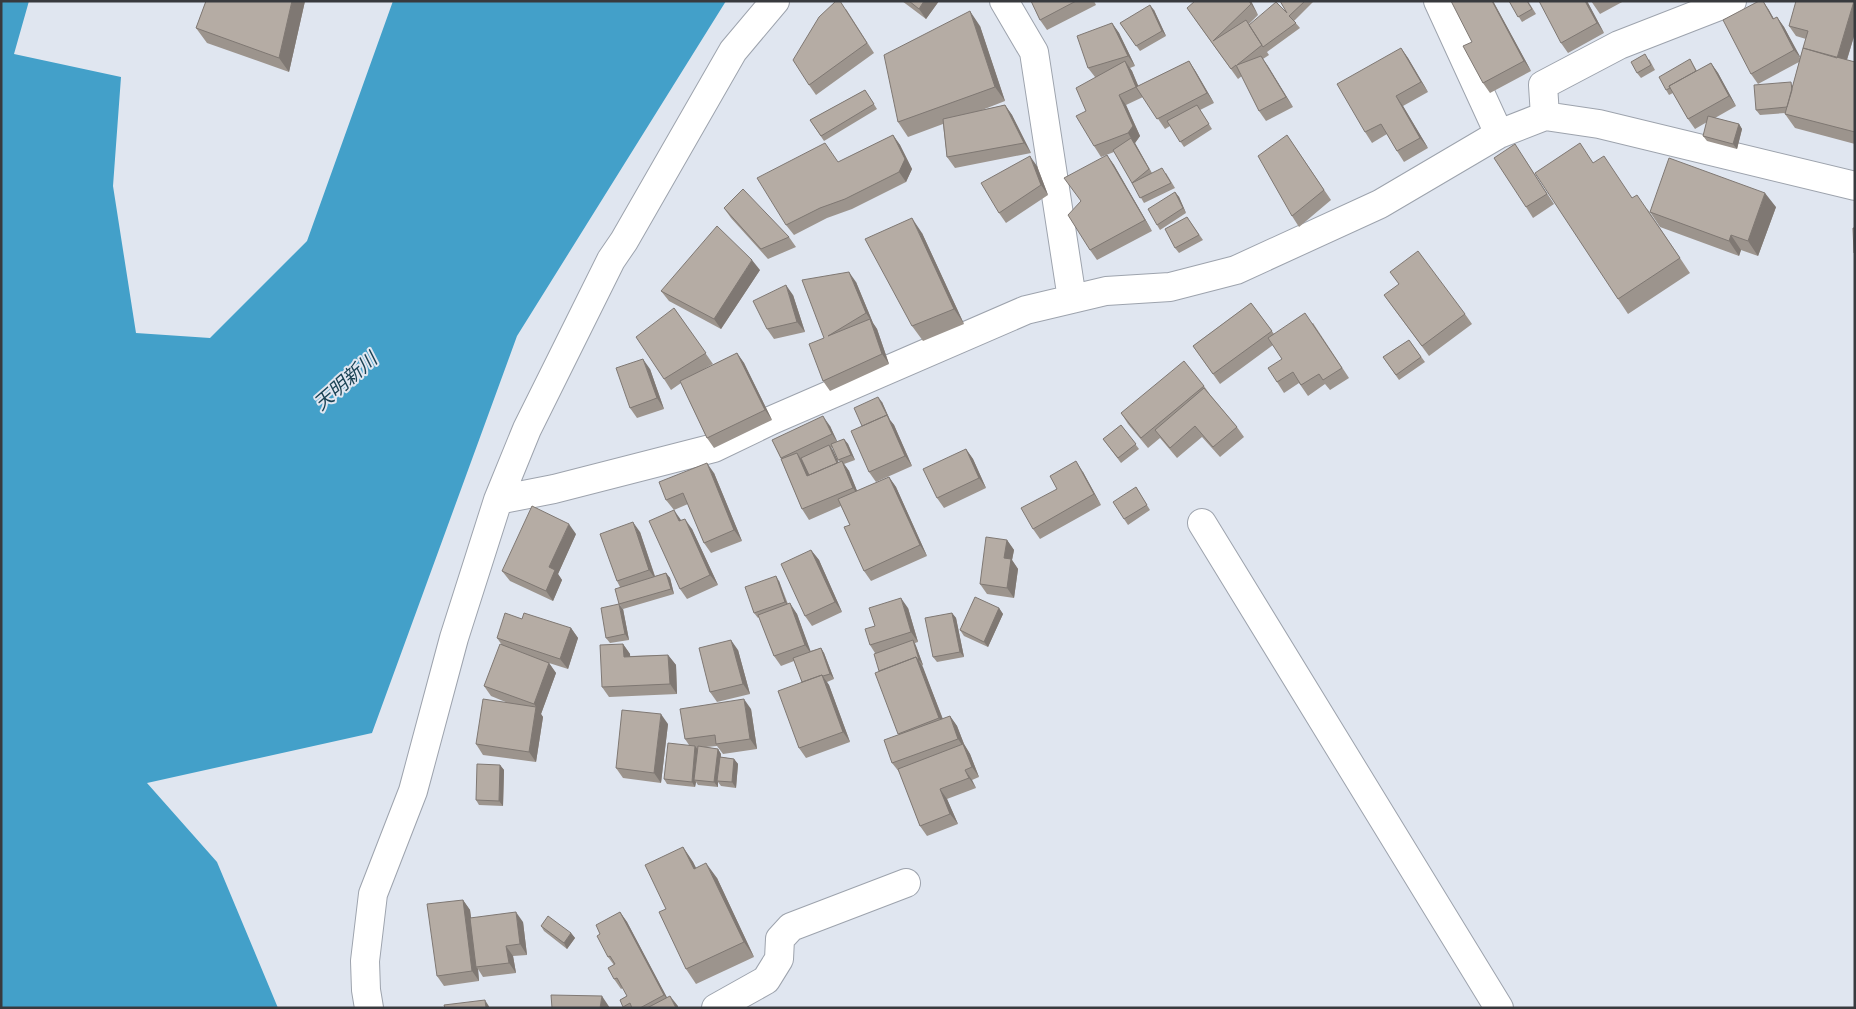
<svg xmlns="http://www.w3.org/2000/svg" width="1856" height="1009" viewBox="0 0 1856 1009" font-family="'DejaVu Sans','Noto Sans JP',sans-serif">
	<rect width="100%" height="100%" fill="#e0e6f0"/>
	<!-- water -->
	<path fill="#43a0c9" d="M1 1H29L14 54 121 77 113 186 136 333 210 338 307 241 393 1H726L517 336 372 733 147 783 217 862 278 1008H1Z"/>
	<g fill="none" stroke-linecap="round" stroke-linejoin="round">
		<defs>
			<path id="minor" d="M1004 1 1034 52 1072 299
				M1438 1 1499 134
				M1545 116 1543 85 1619 45 1732 1
				M498 500 554 489 714 448 772 420 1026 310 1106 291 1170 287 1236 270 1380 204 1499 134 1545 116 1599 124 1855 186
				M1202 523 1499 1008
				M369 1008 366 990 365 961 373 894 413 791 454 638 498 500 527 429 611 260 624 241 733 51 775 1
				M716 1008 766 980 779 959 780 939 791 927 906 883"/>
		</defs>
		<!-- minor casing -->
		<use href="#minor" stroke="#9da3ad" stroke-width="30"/>
		<!-- minor -->
		<use href="#minor" stroke="#fff" stroke-width="28"/>
	</g>
	<!-- wall -->
	<path fill="#9c948d" fill-rule="evenodd" d="M206 1H305L289 72 207 43 196 28Z
		M902 1H939L926 19Z
		M1031 1H1094L1096 5 1047 30 1040 20Z
		M1195 1H1251L1258 15 1249 24V25L1287 13 1280 1H1314L1294 21 1300 28 1267 52 1269 55 1263 59 1293 107 1266 121 1259 111 1242 76 1238 79 1194 18Z
		M1493 1 1531 71 1490 93 1483 83 1472 42Z
		M1509 1H1528L1536 14 1522 22Z
		M1587 1 1604 33 1568 53 1561 43Z
		M1591 1H1624L1600 14Z
		M1763 1 1774 19 1777 17 1784 27 1800 58 1806 39 1796 36 1789 26 1855 1V33L1847 60 1855 62V144L1795 128 1785 114V113L1760 115 1756 110 1793 85 1799 62 1758 84 1751 74Z
		M846 9 874 53 816 95 809 85Z
		M1154 10 1166 36 1140 51 1120 23Z
		M1112 23 1119 33 1135 66 1130 68 1132 71 1138 86 1189 61 1196 72 1214 103 1200 110 1212 129 1184 147 1170 126 1165 129 1143 97 1126 105 1140 136 1135 143 1152 173H1166L1175 188 1144 203 1114 152 1101 157 1094 146 1095 77 1088 68Z
		M980 26 1005 101 982 110 1005 105 1012 115 1031 153 955 168 947 157 943 124 908 137 898 122Z
		M1401 48 1408 58 1428 92 1403 106 1428 148 1404 162 1397 151 1387 134 1372 143 1365 132Z
		M1649 59 1655 70 1641 78 1637 73Z
		M1690 59 1697 71 1711 63 1718 73 1736 106 1715 118 1739 124 1742 129 1737 149 1707 141 1703 136 1707 122 1695 129 1688 119 1673 93 1669 95 1666 90Z
		M865 90 877 109 824 141 810 120Z
		M893 135 900 145 912 169 906 182 852 209 827 218 794 235 786 225 839 162Z
		M1287 135 1331 200 1299 227 1292 216Z
		M1107 155 1114 165 1152 231 1097 260 1090 250 1081 201Z
		M1522 155 1554 204 1533 218 1526 207Z
		M1594 163 1632 198 1648 210 1690 273 1628 314 1618 299Z
		M1037 166 1048 195 1006 223 999 213Z
		M1175 192 1179 197 1186 213 1160 230 1157 225Z
		M1776 207 1758 256 1741 250 1739 256 1660 227 1650 212Z
		M724 208 789 237 796 247 768 259 731 218Z
		M1187 217 1203 240 1179 253 1175 248Z
		M922 233 964 324 923 341 912 326Z
		M760 270 721 329 669 301 661 291Z
		M856 282 873 323 877 329 889 364 830 391 823 381 824 338Z
		M793 295 805 332 774 339 767 329Z
		M1384 295 1465 314 1472 324 1429 356Z
		M1251 303 1274 334 1313 323 1349 378 1330 390 1325 384 1308 396 1299 383 1284 393 1277 382 1282 359 1273 345 1220 384 1193 346Z
		M674 308 713 364 702 370 737 353 744 363 772 420 714 448 707 438 681 383 671 390 664 379Z
		M1409 340 1425 362 1399 380 1383 357Z
		M650 369 664 409 637 418 630 408Z
		M1204 386 1211 396 1237 427 1244 437 1220 457 1202 437 1177 458 1160 438 1148 448 1128 424 1121 413Z
		M882 402 890 420 894 425 912 466 876 482 869 472 862 426Z
		M1121 425 1139 449 1121 463 1103 439Z
		M830 426 837 442 844 439 848 444 855 460 844 464 849 471 857 491 889 477 896 487 927 556 871 581 864 571 850 525 841 506 809 520 802 509 781 459 772 440ZM833 447 838 460 840 462 839 463 831 448Z
		M966 449 973 459 986 488 944 508 937 498Z
		M1083 472 1101 505 1040 539 1033 529 1057 489Z
		M714 473 742 541 711 553 704 543 688 504 674 510 666 500Z
		M1136 487 1150 510 1128 525 1124 519Z
		M681 521 692 529 718 585 687 599 680 589Z
		M640 532 655 576 666 573 670 578 674 594 623 609 619 604 620 587 617 581Z
		M576 534 558 574 562 580 553 601 510 581 502 571Z
		M1007 540 1014 550 1012 560 1018 569 1014 598 987 594 980 584Z
		M811 550 819 560 842 612 812 626 805 616Z
		M779 581 788 604 797 614 810 651 821 648 824 653 834 679 827 682 829 685 850 742 806 758 799 748 802 682 794 661 781 666 774 656 759 617 758 618 754 613Z
		M908 608 918 642 915 643 916 646 923 665 922 666 943 719 950 716 957 726 964 744 970 754 979 777 972 780 976 788 947 799 958 824 927 836 920 826 900 773 892 763 899 735 879 671 875 653 870 645 875 626Z
		M999 608 1003 614 988 647 964 636 960 630Z
		M623 609 629 640 610 643 606 638Z
		M952 613 956 618 964 657 937 662 933 657Z
		M571 628 578 638 568 669 549 663 556 673 541 714 543 717 536 762 483 755 476 744 508 703 491 696 484 686 502 645 497 638Z
		M623 644 630 654V656L668 655 676 665 677 694 609 697 602 687Z
		M738 650 750 694 717 702 710 692Z
		M751 709 757 749 723 754 717 746 706 747 718 749 721 754V757L734 759 738 764 736 788 721 786 718 782V787L698 785 696 782 695 787 667 784 664 779 689 745 685 739Z
		M668 724 661 783 623 778 616 768Z
		M500 765 504 770 503 806 479 805 476 800Z
		M683 847 693 862 696 868 717 878 754 957 696 984 686 969 666 909Z
		M463 900 470 910 471 918 523 922 527 955 513 956 516 973 483 977 478 969 479 981 444 986 437 976Z
		M620 912 627 922 667 998 678 1008H624L620 1000 627 996 623 988 621 989 614 979V965L608 957 600 934Z
		M541 926 571 933 575 938 567 949 544 931Z"/>
	<!-- shaded-wall -->
	<path fill="#7f7873" d="M292 1H305L289 72 279 58Z
		M924 1H939L926 19 919 9Z
		M1249 1H1251L1258 15 1251 4Z
		M1492 1H1493L1531 71 1524 61Z
		M1585 1H1587L1604 33 1597 23Z
		M1763 1 1769 10 1780 30 1773 19Z
		M1854 1H1855V33L1844 69 1837 59Z
		M1150 5 1154 10 1166 36 1162 31Z
		M970 11 980 26 1005 101 995 87Z
		M1777 17 1784 27 1802 60 1794 50Z
		M1112 23 1119 33 1135 66 1128 56Z
		M1401 48 1408 58 1428 92 1421 82Z
		M1261 56 1268 66 1293 107 1286 97Z
		M1125 61 1132 71 1143 97 1136 87Z
		M1189 61 1196 72 1214 103 1207 93Z
		M1711 63 1718 73 1736 106 1729 96Z
		M1119 95 1126 105 1140 136 1135 143 1152 174 1128 133Z
		M1396 96 1403 106 1428 148 1420 138Z
		M1005 105 1012 115 1031 153 1024 143Z
		M1739 124 1742 129 1737 149 1733 144Z
		M893 135 900 145 912 169 906 182 899 172Z
		M1107 155 1114 165 1152 231 1145 220Z
		M1030 156 1037 166 1048 195 1041 185Z
		M1175 192 1179 197 1186 213 1183 208Z
		M1765 193 1776 207 1758 256 1748 241Z
		M912 218 922 233 964 324 954 309Z
		M1731 235 1741 250 1739 256 1729 241Z
		M752 260 760 270 721 329 714 319Z
		M849 272 856 282 873 323 877 329 889 364 882 354 870 319 866 313Z
		M786 285 793 295 805 332 797 322Z
		M737 353 744 363 772 420 765 410Z
		M643 359 650 369 664 409 657 398Z
		M878 397 882 402 890 420 894 425 912 466 905 456Z
		M823 416 830 426 839 445 832 434Z
		M844 439 848 444 855 460 851 455Z
		M829 445 833 450 843 472 839 466Z
		M966 449 973 459 986 488 979 478Z
		M797 453 804 463 814 486 807 476Z
		M842 461 849 471 860 498 853 488Z
		M1076 461 1083 472 1101 505 1094 494Z
		M707 463 714 473 742 541 734 530Z
		M889 477 896 487 927 556 920 545Z
		M674 510 681 520 686 532 679 521Z
		M685 519 692 529 718 585 710 575Z
		M633 522 640 532 656 580 649 570Z
		M569 524 576 534 558 574 562 580 553 601 546 591 549 567Z
		M1007 540 1014 550 1012 560 1018 569 1014 598 1007 588 1004 558Z
		M811 550 819 560 842 612 835 602Z
		M666 573 670 578 674 594 671 589Z
		M776 576 779 581 788 607 785 602Z
		M901 598 908 608 918 642 911 632Z
		M790 603 797 614 812 655 805 645Z
		M619 604 623 609 629 640 625 634Z
		M999 608 1003 614 988 647 984 642Z
		M952 613 956 618 964 657 960 652Z
		M571 628 578 638 568 669 560 659Z
		M731 640 738 650 750 694 743 684Z
		M913 640 916 646 923 665 919 660Z
		M623 644 630 654 631 667 624 657Z
		M821 648 824 653 834 679 830 674Z
		M668 655 676 665 677 694 670 684Z
		M916 657 923 667 946 728 939 718Z
		M549 663 556 673 541 714 543 717 536 762 529 752 536 707 534 704Z
		M822 675 829 685 850 742 843 732Z
		M744 699 751 709 757 749 750 739Z
		M661 714 668 724 661 783 654 773Z
		M950 716 957 726 964 744 970 754 979 777 972 767 965 749 958 739Z
		M695 746 699 751 694 780 696 782 695 787 692 782Z
		M718 749 721 754 718 781H717L718 782V787L714 782Z
		M734 759 738 764 736 788 732 782Z
		M500 765 504 770 503 806 499 801Z
		M965 770 972 780 976 788 969 778Z
		M940 789 947 799 958 824 950 814Z
		M683 847 693 862 704 884 694 869Z
		M706 863 717 878 754 957 744 942Z
		M463 900 470 910 478 967H476L478 969 479 981 472 971Z
		M516 912 523 922 527 955 520 944Z
		M620 912 627 922 671 1005 664 995Z
		M571 933 575 938 567 949 564 943Z
		M506 946 513 956 516 973 509 963Z
		M602 996 610 1008H600Z
		M670 996 678 1006V1008H676Z
		M485 1000 490 1008H486Z"/>
	<!-- building -->
	<path fill="#b5aca4" stroke="#7f7873" d="M206 1H292L279 58 196 28Z
		M836 1H840L867 43 809 85 793 60 819 17Z
		M909 1H924L919 9Z
		M1031 1H1076L1040 20Z
		M1195 1H1249L1251 4 1213 41 1246 20 1262 45 1237 65 1261 56 1286 97 1259 111 1236 65 1231 69 1187 8Z
		M1280 1H1305L1289 16 1296 23 1263 47 1249 25 1276 2 1287 13Z
		M1451 1H1492L1524 61 1483 83 1463 46 1472 42Z
		M1509 1H1527L1532 9 1518 17Z
		M1539 1H1585L1597 23 1561 43Z
		M1759 1H1763L1773 19 1777 17 1794 50 1751 74 1723 20Z
		M1796 1H1854L1837 58 1803 48 1808 31 1789 26Z
		M1150 5 1162 31 1136 46 1120 23Z
		M970 11 995 87 898 122 884 55Z
		M1112 23 1128 56 1088 68 1077 36Z
		M1401 48 1421 82 1396 96 1420 138 1397 151 1381 124 1365 132 1337 84Z
		M1803 48 1855 62V132L1785 114Z
		M1645 54 1651 65 1637 73 1631 62Z
		M1690 59 1696 71 1669 86 1670 88 1666 90 1659 77Z
		M1125 61 1136 87 1119 95 1133 126 1128 133 1094 146 1076 116 1086 111 1076 88Z
		M1189 61 1207 93 1157 119 1136 87Z
		M1711 63 1729 96 1688 119 1669 86Z
		M1791 82 1792 90 1787 107 1756 110 1754 85Z
		M865 90 874 104 821 136 810 120Z
		M1005 105 1024 143 947 157 943 119Z
		M1197 105 1209 124 1180 142 1167 121Z
		M1708 116 1739 124 1733 144 1703 136Z
		M893 135 905 159 899 172 845 199 820 208 786 225 757 178 825 143 838 162Z
		M1287 135 1324 190 1292 216 1258 156Z
		M1131 138 1149 169 1132 183 1113 150Z
		M1580 143 1593 163 1604 156 1632 198 1637 195 1680 258 1618 299 1535 173Z
		M1515 144 1547 194 1526 207 1494 158Z
		M1107 155 1145 220 1090 250 1068 215 1081 201 1064 178Z
		M1030 156 1041 185 999 213 981 183Z
		M1669 158 1765 193 1748 241 1731 235 1729 241 1650 212Z
		M1162 168 1171 183 1140 198 1132 183Z
		M743 189 789 237 761 249 724 208Z
		M1175 192 1183 208 1157 225 1148 209Z
		M1187 217 1199 235 1175 248 1165 229Z
		M912 218 954 309 912 326 865 239Z
		M717 226 752 260 714 319 661 291Z
		M1853 228H1855V253H1854Z
		M1418 251 1465 314 1422 346 1384 295 1399 284 1390 272Z
		M849 272 866 313 828 336 870 319 882 354 823 381 809 344 824 338 802 280Z
		M786 285 797 322 767 329 753 301Z
		M1251 303 1272 331 1213 374 1193 346Z
		M674 308 706 353 664 379 636 337Z
		M1305 313 1342 368 1323 380 1319 374 1301 385 1293 372 1277 382 1268 368 1282 359 1268 338Z
		M1409 340 1421 357 1396 375 1383 357Z
		M737 353 765 410 707 438 680 381Z
		M643 359 657 398 630 408 616 368Z
		M1184 361 1204 386 1141 438 1121 413Z
		M1204 388 1237 427 1213 447 1195 426 1170 448 1155 430Z
		M878 397 887 415 862 426 854 408Z
		M887 415 905 456 869 472 851 431Z
		M823 416 832 434 781 458 772 440Z
		M1121 425 1136 444 1118 458 1103 439Z
		M844 439 851 455 838 460 831 444Z
		M829 445 837 463 809 475 801 458Z
		M966 449 979 478 937 498 923 469Z
		M797 453 807 476 842 461 853 488 802 509 781 459Z
		M1076 461 1094 494 1033 529 1021 508 1057 489 1050 476Z
		M707 463 734 530 704 543 683 493 666 500 659 482Z
		M889 477 920 545 864 571 844 527 850 525 838 499Z
		M1136 487 1147 505 1124 519 1113 502Z
		M532 506 569 524 549 567 555 570 546 591 502 571Z
		M674 510 679 521 685 519 710 575 680 589 649 521Z
		M633 522 649 570 617 581 600 534Z
		M986 537 1007 540 1004 558 1011 559 1007 588 980 584Z
		M811 550 835 602 805 616 781 564Z
		M666 573 671 589 619 604 615 589Z
		M776 576 785 602 754 613 745 587Z
		M975 597 999 608 984 642 960 630Z
		M901 598 911 632 870 645 865 629 875 626 869 608Z
		M790 603 805 645 774 656 758 615Z
		M619 604 625 634 606 638 601 608Z
		M505 613 522 619 524 613 571 628 560 659 497 638Z
		M952 613 960 652 933 657 925 618Z
		M731 640 743 684 710 692 699 648Z
		M913 640 919 660H918L916 657 879 671 874 654Z
		M500 644 549 663 534 704 484 686Z
		M623 644 624 657 668 655 670 684 602 687 600 645Z
		M821 648 830 674 823 676 822 675 802 682 793 658Z
		M916 657 939 718 898 734 875 673Z
		M822 675 843 732 799 748 778 691Z
		M483 699 536 707 529 752 476 744Z
		M744 699 750 739 716 744 715 735 685 739 680 709Z
		M622 710 661 714 654 773 616 768Z
		M950 716 958 739 892 763 884 740Z
		M668 743 695 746 692 782 664 779Z
		M963 744 972 767 965 770 969 778 940 789 950 814 920 826 898 769Z
		M698 746 718 749 714 782 694 780Z
		M720 757 734 759 732 782 717 781Z
		M477 764 500 765 499 801 476 800Z
		M683 847 694 869 706 863 744 942 686 969 659 912 666 909 645 865Z
		M463 900 472 971 437 976 427 904Z
		M516 912 520 944 506 946 509 963 476 967 470 918Z
		M620 912 664 995 640 1008H632L630 1003 623 1007 620 1000 627 996 617 978 614 979 608 968 615 964 610 956 608 957 597 936 600 934 596 925Z
		M548 916 571 933 564 943 541 926Z
		M551 995 602 996 600 1008H552Z
		M670 996 676 1008H647Z
		M485 1000 486 1008H445L444 1005Z"/>
	<g text-anchor="middle" dominant-baseline="central" stroke-width="4" stroke-linejoin="round" paint-order="stroke">
		<!-- water labels -->
		<g font-size="19" font-style="italic" fill="#1a4254" stroke="#e0e6f0">
			<text transform="translate(345 381) rotate(-41)">天明新川</text>
		</g>
	</g>
	<!-- border -->
	<rect width="1856" height="1009" fill="none" stroke="#383a3e" stroke-width="5"/>
</svg>
